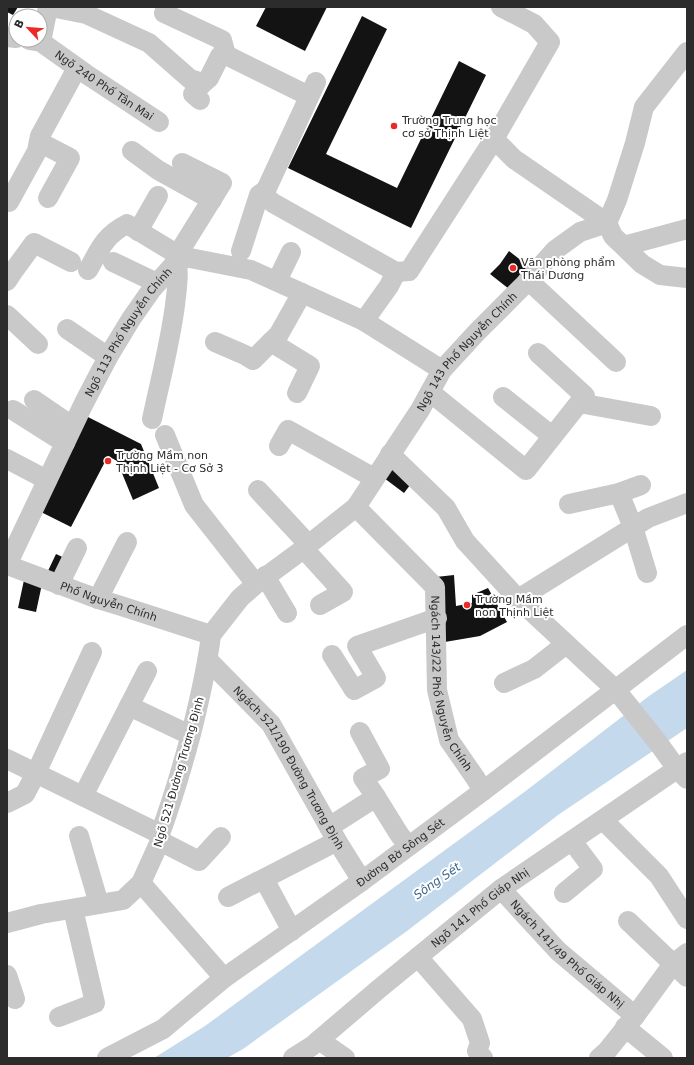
<svg xmlns="http://www.w3.org/2000/svg" width="694" height="1065" viewBox="0 0 694 1065" font-family="'DejaVu Sans',sans-serif">
	<rect width="100%" height="100%" fill="#fff"/>
	<!-- water -->
	<path fill="#c4d9ec" d="M687 670V728L558 815 407 931 243 1049 227 1058H154L205 1026 527 790 649 696Z"/>
	<!-- building -->
	<path fill="#131313" d="M7 7H18L13 15 7 12Z
		M266 7H327L305 51 256 26Z
		M362 16 387 29 326 154 397 188 459 61 486 75 411 228 288 168Z
		M509 251 536 272 513 292 490 274 500 264Z
		M86 416 141 444 159 488 133 500 117 461 108 456 71 527 39 511Z
		M393 465 414 480 404 493 384 478Z
		M56 554 69 560 59 579 47 573Z
		M454 575 456 606 472 603V595L488 588 507 622 480 636 439 643 436 577Z
		M24 580 42 584 36 612 18 608Z"/>
	<g fill="none" stroke-linecap="round" stroke-linejoin="round">
		<!-- minor -->
		<g stroke="#c9c9c9" stroke-width="20">
			<path d="M51 7 86 14 149 43 190 79 203 83 209 78 220 56 226 55 309 96"/>
			<path d="M164 13 222 40 226 55"/>
			<path d="M7 37 16 38"/>
			<path id="s1" d="M29 40 41 42 86 74 159 122"/>
			<path d="M41 42 48 7"/>
			<path d="M316 82 266 190V197L273 203 396 272 409 271 494 139 550 42 534 24 501 7"/>
			<path d="M200 100 193 94 203 83"/>
			<path d="M494 139 514 159 607 223 613 236 642 264 660 275 687 278"/>
			<path d="M39 142 70 158 48 198"/>
			<path d="M132 151 158 170 212 200"/>
			<path d="M9 202 37 151 40 136 77 68"/>
			<path d="M138 231 158 196"/>
			<path d="M624 246 687 229"/>
			<path d="M241 251 259 195 266 190"/>
			<path d="M177 261 181 249 222 183 182 163"/>
			<path d="M113 262 157 283"/>
			<path d="M88 270C100 249 104 236 127 224L175 253C180 270 177 288 175 305 170 344 160 381 152 419"/>
			<path d="M396 272 389 286 364 321 442 370"/>
			<path d="M528 280 616 362"/>
			<path d="M7 281 12 273 34 243 71 262"/>
			<path d="M277 281 291 252"/>
			<path d="M7 315 38 344"/>
			<path d="M67 329 108 357"/>
			<path d="M215 342 245 355 253 360 279 334 302 293"/>
			<path d="M271 342 310 366 297 393"/>
			<path d="M538 353 585 396"/>
			<path d="M430 392 526 470 579 403 651 416"/>
			<path d="M503 397 552 436"/>
			<path d="M34 400 72 426"/>
			<path d="M13 410 65 443"/>
			<path d="M165 435 194 505 256 584"/>
			<path d="M279 446 288 430 374 478"/>
			<path d="M390 454 446 508 465 541 518 599 616 690 659 744 677 769 687 779"/>
			<path d="M7 459 47 480"/>
			<path d="M258 490 309 545"/>
			<path d="M619 493 633 527 647 573"/>
			<path d="M569 504 619 493 641 485"/>
			<path id="s2" d="M356 507 435 587 437 690 449 740 476 779 483 791"/>
			<path d="M304 549 343 592 320 605"/>
			<path id="s3" d="M7 565 84 403 108 357 131 319 152 289 177 261 184 258H190L251 270 364 321"/>
			<path id="s4" d="M7 565 98 599 118 605 211 635"/>
			<path d="M265 576 287 613"/>
			<path d="M59 585 77 548"/>
			<path d="M98 599 127 542"/>
			<path d="M518 599 648 518 687 503"/>
			<path id="s5" d="M211 635 240 598 256 584 298 553 356 507 420 410 442 370 477 332 525 284 555 250 580 232 607 223 617 200 635 143 644 107 687 52"/>
			<path d="M332 655 354 690 376 678 357 646 437 618"/>
			<path id="s6" d="M208 660 271 724 337 841 362 881"/>
			<path d="M504 683 534 669 566 644"/>
			<path d="M129 706 190 735"/>
			<path d="M7 759 160 834"/>
			<path d="M83 796 147 671"/>
			<path d="M376 797 399 834 408 846"/>
			<path d="M7 803 25 794 36 773 92 652"/>
			<path d="M603 820 659 876 687 919"/>
			<path d="M329 827 376 797 363 778 380 769 360 732"/>
			<path d="M79 836 99 904"/>
			<path d="M160 841 199 861 221 837"/>
			<path d="M264 879 292 931"/>
			<path d="M141 883 224 978"/>
			<path id="s7" d="M501 889 558 951 635 1016"/>
			<path d="M564 893 593 869 572 841"/>
			<path d="M228 897 337 841"/>
			<path d="M628 921 687 977"/>
			<path d="M7 923 41 914 123 900 141 883 160 841V834C172 801 182 768 191 734 199 702 207 669 211 635"/>
			<path d="M418 957 472 1019 480 1043 477 1051 483 1058"/>
			<path d="M7 975 15 999"/>
			<path d="M59 1017 95 1003 73 909"/>
			<path d="M625 1027 663 1058"/>
			<path d="M319 1040 345 1058"/>
			<path id="s8" d="M107 1058 163 1029 224 978 362 881 483 791 687 635"/>
			<path id="s9" d="M293 1058 312 1046 380 988 501 889 687 762"/>
			<path d="M599 1058 607 1051 635 1016 673 964 687 953"/>
		</g>
	</g>
	<!-- markers -->
	<g fill="#ea2a27" stroke="#fff" stroke-width="1.5">
		<circle cx="394" cy="126" r="4"/>
		<circle cx="513" cy="268" r="4"/>
		<circle cx="108" cy="461" r="4"/>
		<circle cx="467" cy="605" r="4"/>
	</g>
	<g text-anchor="middle" dominant-baseline="central" stroke-width="4" stroke-linejoin="round" paint-order="stroke">
		<!-- street labels -->
		<g font-size="11" fill="#2c2c2c" stroke="#fff">
			<text stroke="none"><textPath href="#s1" startOffset="89">Ngõ 240 Phố Tân Mai</textPath></text>
			<text stroke="none"><textPath href="#s3" startOffset="263">Ngõ 113 Phố Nguyễn Chính</textPath></text>
			<text stroke="none"><textPath href="#s5" startOffset="386">Ngõ 143 Phố Nguyễn Chính</textPath></text>
			<text stroke="none"><textPath href="#s4" startOffset="108">Phố Nguyễn Chính</textPath></text>
			<text stroke="none"><textPath href="#s2" startOffset="212">Ngách 143/22 Phố Nguyễn Chính</textPath></text>
			<text stroke="none"><textPath href="#s6" startOffset="136">Ngách 521/190 Đường Trương Định</textPath></text>
			<text transform="translate(179 772) rotate(-74)">Ngõ 521 Đường Trương Định</text>
			<text stroke="none"><textPath href="#s8" startOffset="359">Đường Bờ Sông Sét</textPath></text>
			<text stroke="none"><textPath href="#s9" startOffset="240">Ngõ 141 Phố Giáp Nhị</textPath></text>
			<text stroke="none"><textPath href="#s7" startOffset="93">Ngách 141/49 Phố Giáp Nhị</textPath></text>
		</g>
		<!-- poi labels -->
		<g font-size="11" fill="#2c2c2c" stroke="#fff" text-anchor="start">
			<text x="402" y="120">Trường Trung học<tspan x="402" dy="13">cơ sở Thịnh Liệt</tspan></text>
			<text x="521" y="262">Văn phòng phẩm<tspan x="521" dy="13">Thái Dương</tspan></text>
			<text x="116" y="455">Trường Mầm non<tspan x="116" dy="13">Thịnh Liệt - Cơ Sở 3</tspan></text>
			<text x="475" y="599">Trường Mầm<tspan x="475" dy="13">non Thịnh Liệt</tspan></text>
		</g>
		<!-- water labels -->
		<g font-size="12" font-style="italic" fill="#396790" stroke="#fff">
			<text transform="translate(437 881) rotate(-35)">Sông Sét</text>
		</g>
	</g>
	<!-- border -->
	<rect width="694" height="1065" fill="none" stroke="#2c2c2c" stroke-width="16"/>
	<!-- north arrow -->
	<g transform="translate(28 28) rotate(296)"><circle r="19" fill="#ffffff" stroke="#ababab"/>
	<path d="M0-3L7 15L0 10L-7 15Z" fill="#ea2a27"/>
	<text y="-6" font-size="11" font-weight="bold" text-anchor="middle" fill="#2c2c2c">B</text>
	</g>
</svg>
